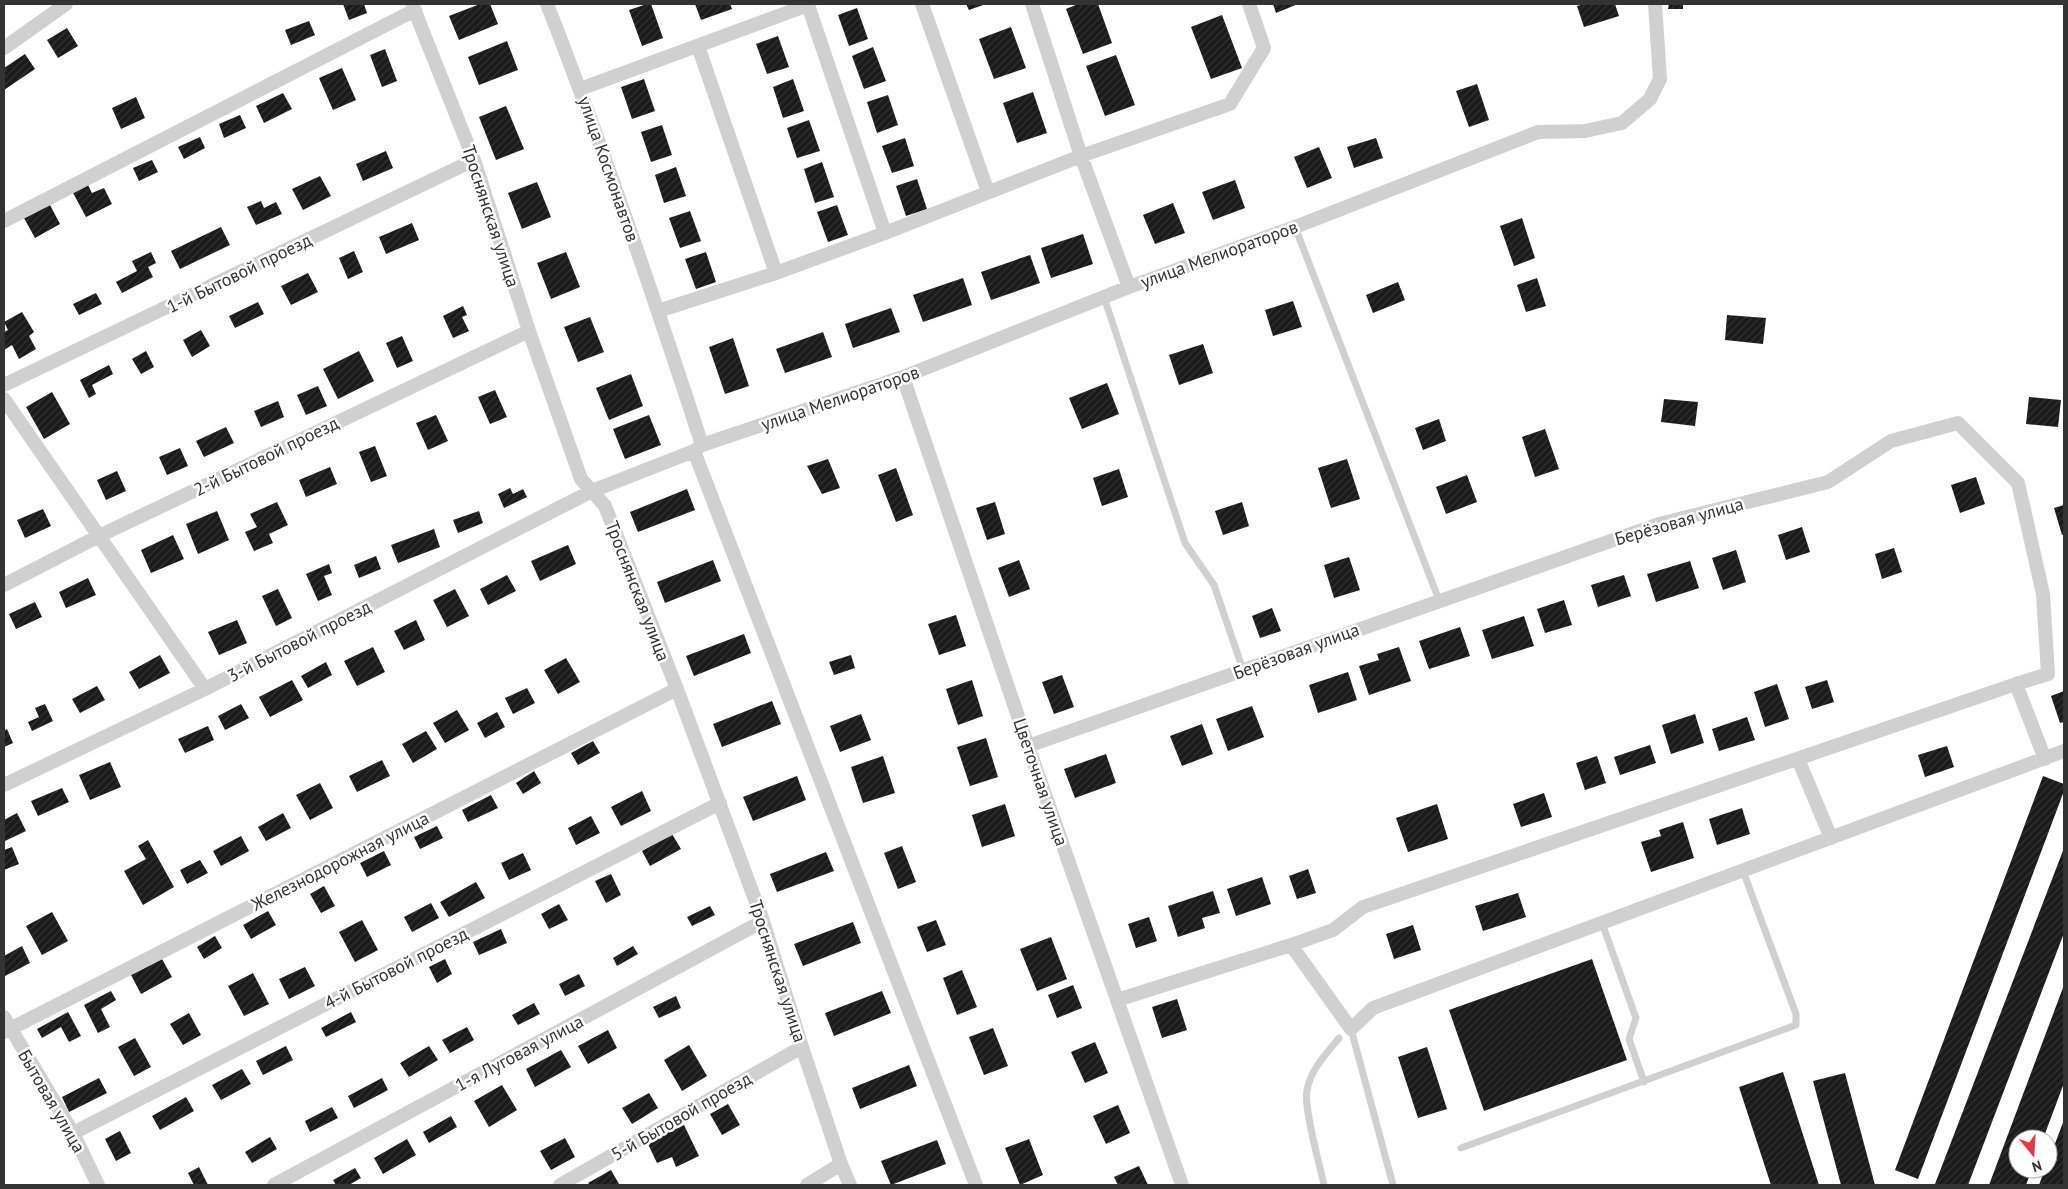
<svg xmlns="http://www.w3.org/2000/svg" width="2068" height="1189" viewBox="0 0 2068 1189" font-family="'PT Sans',sans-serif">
	<defs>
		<pattern id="building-hatch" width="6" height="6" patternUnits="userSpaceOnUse" patternTransform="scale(1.25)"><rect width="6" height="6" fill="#1a1a1a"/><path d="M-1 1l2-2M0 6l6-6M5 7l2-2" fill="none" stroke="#333"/></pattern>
	</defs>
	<rect width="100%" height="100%" fill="#fff"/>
	<!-- building -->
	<path fill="url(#building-hatch)" d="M343 4H364L367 13 349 20Z
		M480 4H490L498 24 459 40 449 16Z
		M647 4H651L663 38 642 46 629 10Z
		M695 4H730L732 9 701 20Z
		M966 4H986L969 10Z
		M1078 4H1098L1112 43 1083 54 1066 9Z
		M1273 4H1298L1276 13Z
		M1585 4H1615L1619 16 1584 27 1577 6Z
		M1669 4H1683V9H1668Z
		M857 8 868 39 849 46 838 15Z
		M1222 15 1242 68 1211 79 1191 27Z
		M309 21 315 35 291 45 285 30Z
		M1011 27 1026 68 994 79 979 39Z
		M67 28 78 46 58 58 47 40Z
		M778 36 789 67 767 74 756 44Z
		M507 41 518 70 479 85 468 57Z
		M873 47 886 81 864 89 852 56Z
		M385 49 397 81 382 87 370 55Z
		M25 54 35 69 4 90V68Z
		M1116 55 1135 105 1105 116 1086 66Z
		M342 68 356 100 333 110 319 78Z
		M644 79 655 111 632 119 621 87Z
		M793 79 804 111 783 118 773 87Z
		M1477 84 1489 120 1469 127 1456 91Z
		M1033 92 1047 133 1017 143 1003 103Z
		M283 93 292 109 264 123 256 106Z
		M888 95 898 125 877 133 867 102Z
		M136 97 145 118 121 129 112 108Z
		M506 106 524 149 496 160 479 117Z
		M240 115 246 128 224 138 219 124Z
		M809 120 820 151 797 158 787 128Z
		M662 125 672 155 651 162 641 132Z
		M200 137 205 148 184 159 178 147Z
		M905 138 914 166 892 173 882 146Z
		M1376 138 1383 158 1354 168 1347 147Z
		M1319 147 1332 178 1307 188 1294 157Z
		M386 151 393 168 363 181 356 164Z
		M152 160 158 172 139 181 133 168Z
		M822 162 834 197 815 203 804 169Z
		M676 167 686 196 664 203 655 175Z
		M320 176 331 196 303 210 292 189Z
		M917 179 927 209 906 216 896 186Z
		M1235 180 1245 208 1213 220 1202 192Z
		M537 182 551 217 522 229 508 193Z
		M87 183 92 193 104 188 112 204 86 217 72 191Z
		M261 201 264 208 276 202 282 214 256 225 247 207Z
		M1173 203 1185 233 1155 244 1143 215Z
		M50 205 60 224 35 238 24 218Z
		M837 205 848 235 828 242 817 212Z
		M690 211 701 241 680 248 669 218Z
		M1522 218 1535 258 1514 266 1500 226Z
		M412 223 419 240 386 254 379 237Z
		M221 227 230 245 180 269 171 251Z
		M1083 234 1093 264 1051 278 1041 248Z
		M354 251 363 272 348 279 339 258Z
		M151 252 156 263 148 267 153 277 122 293 116 282 137 271 132 261Z
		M566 252 580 287 551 299 537 263Z
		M706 252 716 282 696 289 685 259Z
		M1030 255 1040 283 991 300 981 272Z
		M308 273 318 292 291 305 281 286Z
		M963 278 972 305 923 322 913 295Z
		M1537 278 1546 306 1526 312 1517 285Z
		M1398 282 1405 300 1373 313 1366 295Z
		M96 293 102 304 79 315 73 304Z
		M1293 301 1302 327 1273 336 1265 310Z
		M258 302 264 314 235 328 229 316Z
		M463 306 467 315 462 317 469 331 453 338 443 316Z
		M891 308 900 332 853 348 845 324Z
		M22 312 34 332 29 336 36 349 19 359 12 345 4 350V332L8 330 4 322Z
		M1727 315 1766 318 1763 344 1725 340Z
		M590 317 604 352 578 362 564 327Z
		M201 330 210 346 192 357 183 340Z
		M823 332 832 357 785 373 776 349Z
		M402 336 413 361 397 368 386 343Z
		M733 338 749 386 725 394 709 347Z
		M1203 344 1213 373 1179 385 1169 355Z
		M146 351 154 367 141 374 132 359Z
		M359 351 374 381 338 399 323 369Z
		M109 365 113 374 92 385 96 394 89 398 80 380Z
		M631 374 643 406 609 420 596 388Z
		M1107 383 1119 414 1082 429 1069 398Z
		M318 386 327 406 306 415 297 395Z
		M495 390 507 417 490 424 478 397Z
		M52 392 70 424 44 439 26 407Z
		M2029 397 2061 400 2058 427 2026 424Z
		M1664 399 1698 402 1695 426 1661 422Z
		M278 401 284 417 261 427 254 411Z
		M436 415 448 441 428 450 416 423Z
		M649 415 661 445 625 459 613 429Z
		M1439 419 1446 441 1423 450 1415 428Z
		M226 427 234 443 204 457 196 441Z
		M1545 429 1559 469 1535 477 1522 437Z
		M375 446 387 476 371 482 359 452Z
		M180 448 188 466 167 475 159 457Z
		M828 459 840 488 822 494 807 466Z
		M1347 459 1360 499 1331 508 1318 468Z
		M330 467 337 484 306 497 299 480Z
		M896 468 913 515 896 522 878 475Z
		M1119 469 1128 497 1102 506 1093 478Z
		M117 471 126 491 106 500 97 480Z
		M1467 475 1477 502 1446 514 1436 487Z
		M1976 477 1985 504 1960 513 1951 485Z
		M510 488 513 494 523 489 527 497 504 508 498 494Z
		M687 489 695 510 638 532 630 512Z
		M277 502 288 525 269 534 273 543 254 551 245 532 257 527 250 514Z
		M995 502 1005 534 987 540 976 508Z
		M1242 502 1249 526 1223 535 1215 511Z
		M2064 505V534L2062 535 2054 508Z
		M43 509 51 526 25 538 17 520Z
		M217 511 229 540 198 554 186 524Z
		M479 511 483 523 458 533 453 520Z
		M1802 527 1810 552 1786 560 1778 535Z
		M434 529 440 547 398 563 391 545Z
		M173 535 184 559 151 573 141 550Z
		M568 545 576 564 540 581 531 561Z
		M1894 548 1902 572 1882 579 1875 554Z
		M1736 550 1746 582 1723 590 1712 558Z
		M376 556 381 569 359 578 354 565Z
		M1349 557 1360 590 1334 598 1324 565Z
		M713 560 721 581 665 603 657 582Z
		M1019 560 1030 589 1009 597 998 568Z
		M1690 561 1699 588 1656 602 1647 574Z
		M329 564 332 573 324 576 332 595 318 601 306 574Z
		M507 575 516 591 488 605 480 589Z
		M1624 575 1631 596 1598 607 1591 585Z
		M88 578 96 595 66 608 59 592Z
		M278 589 292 618 276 626 262 596Z
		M455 589 469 616 447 627 433 600Z
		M1564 600 1572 625 1545 633 1537 609Z
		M35 602 42 617 16 629 9 614Z
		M1272 608 1281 631 1260 638 1252 616Z
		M956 615 966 646 939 655 928 624Z
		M1524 616 1534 646 1492 659 1482 630Z
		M237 620 247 643 219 655 208 632Z
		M416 620 425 640 404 650 394 631Z
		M1460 627 1470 656 1429 669 1419 641Z
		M744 634 751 653 694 676 686 656Z
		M373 647 385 672 357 686 344 661Z
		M1399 647 1411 681 1369 695 1359 666 1379 660 1377 654Z
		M160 655 170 673 139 689 129 672Z
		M851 655 855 668 834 675 829 662Z
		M566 658 580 682 558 694 544 670Z
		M326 662 332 675 308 688 301 676Z
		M1348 672 1357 700 1318 713 1309 685Z
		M1062 675 1074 707 1054 714 1042 682Z
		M292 680 303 700 270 717 259 697Z
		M972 680 983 716 958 725 946 689Z
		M1827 680 1834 702 1812 709 1805 687Z
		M1777 684 1789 719 1765 727 1754 692Z
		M97 686 105 700 80 713 72 699Z
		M527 688 535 703 513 714 505 698Z
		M2064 691V722L2060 723 2051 696Z
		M772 701 781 724 722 747 713 724Z
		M45 704 53 721 32 731 28 722 39 717 35 708Z
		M241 704 249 718 225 730 218 716Z
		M1252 706 1264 737 1228 751 1216 719Z
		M457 710 469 730 445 743 433 723Z
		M497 712 505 727 485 738 477 723Z
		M861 714 871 740 840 752 830 726Z
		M1695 714 1704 743 1671 754 1662 725Z
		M1747 717 1755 740 1719 751 1712 729Z
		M1202 724 1213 754 1182 766 1170 736Z
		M208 726 214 740 185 753 178 739Z
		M7 729 13 743 4 747V731Z
		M426 731 437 749 413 763 402 744Z
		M986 738 998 777 970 786 957 747Z
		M593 741 600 753 578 765 571 753Z
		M1650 745 1656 763 1620 775 1614 757Z
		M1947 746 1954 767 1925 777 1918 755Z
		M1106 754 1116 783 1075 798 1064 769Z
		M883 756 895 793 863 803 851 767Z
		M1597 756 1606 783 1585 790 1576 763Z
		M382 760 390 776 357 792 349 776Z
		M110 762 121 787 90 800 79 775Z
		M534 771 541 783 523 794 516 783Z
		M797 776 806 800 753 821 743 797Z
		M2043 776 2064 784V791L1918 1179 1895 1170Z
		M320 783 333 808 310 820 296 795Z
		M62 788 69 802 38 816 31 801Z
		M642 791 651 811 621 826 611 807Z
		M1544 793 1552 817 1521 827 1513 804Z
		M491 795 498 808 468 822 462 810Z
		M1005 804 1015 836 982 847 972 815Z
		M1437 804 1448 839 1408 852 1396 818Z
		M1742 808 1750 834 1717 845 1709 819Z
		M17 813 26 831 5 841 4 820Z
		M283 813 291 828 266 841 258 827Z
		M591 816 600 833 576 845 568 828Z
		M1683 822 1694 858 1651 872 1641 842 1661 836 1659 830Z
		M437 826 443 838 420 849 414 837Z
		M672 834 681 849 650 866 642 851Z
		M241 836 249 851 221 866 213 851Z
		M148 840 174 887 143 905 124 871 146 859 138 846Z
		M902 846 916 882 898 889 884 853Z
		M12 847 19 864 4 870V850Z
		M2064 848V933L1968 1185H1939L1935 1184Z
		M384 851 391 865 367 877 360 863Z
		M826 852 834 871 777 892 770 874Z
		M523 853 531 870 509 880 501 863Z
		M200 860 208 873 187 884 180 870Z
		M1308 869 1316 893 1297 899 1289 876Z
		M611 874 621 895 606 903 595 881Z
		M1262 877 1271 904 1236 916 1227 889Z
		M476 882 485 898 449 917 440 902Z
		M324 886 335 906 321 913 310 894Z
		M1213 891 1220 913 1202 918 1205 928 1178 937 1168 906Z
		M1518 893 1526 917 1483 931 1475 906Z
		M431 903 439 918 412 932 404 917Z
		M559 904 568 920 549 929 541 914Z
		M710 906 715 915 692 926 687 917Z
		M268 911 276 925 251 939 243 925Z
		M52 912 68 941 42 955 26 926Z
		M1149 917 1157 941 1136 948 1128 924Z
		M362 920 378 950 355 962 339 932Z
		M936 920 946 945 927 952 917 927Z
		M853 922 861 943 803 966 794 944Z
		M1413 925 1421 950 1394 959 1386 934Z
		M501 929 507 943 479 955 473 942Z
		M215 936 222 948 204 959 197 947Z
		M1051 937 1067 979 1037 991 1020 949Z
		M22 946 30 963 5 976 4 956Z
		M633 946 638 954 617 966 613 958Z
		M162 959 172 977 141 994 131 975Z
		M445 959 452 974 437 983 429 967Z
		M1592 959 1627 1060 1484 1111 1449 1010Z
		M305 967 315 986 289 999 279 979Z
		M962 970 977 1007 957 1015 943 978Z
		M253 973 269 1004 244 1016 228 986Z
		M579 974 585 986 565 996 559 984Z
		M1073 985 1082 1008 1057 1018 1048 995Z
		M2064 985V1083L2043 1139H2018V1169H2032L2026 1185H1989Z
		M111 991 116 1000 101 1009 110 1027 98 1033 84 1005Z
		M882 991 891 1013 834 1036 825 1013Z
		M676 996 681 1008 659 1018 653 1007Z
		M1177 999 1187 1030 1162 1038 1152 1007Z
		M534 1003 540 1014 518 1025 512 1015Z
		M68 1012 81 1036 69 1042 61 1027 42 1038 37 1029Z
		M351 1012 356 1022 326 1037 321 1028Z
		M189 1013 201 1035 183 1045 170 1024Z
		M467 1027 474 1040 450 1053 442 1040Z
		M993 1028 1008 1066 984 1075 969 1037Z
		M608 1030 617 1048 588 1064 578 1046Z
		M135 1038 151 1067 134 1076 118 1047Z
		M1095 1042 1108 1073 1085 1083 1071 1052Z
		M689 1045 707 1076 682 1091 664 1060Z
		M286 1046 293 1060 263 1075 256 1061Z
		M429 1046 438 1060 409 1077 400 1063Z
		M1427 1047 1447 1109 1418 1118 1398 1057Z
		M561 1050 571 1067 535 1087 526 1069Z
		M909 1065 917 1086 860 1109 852 1088Z
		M242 1069 251 1084 221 1100 212 1085Z
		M1783 1072 1819 1185H1771L1739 1087Z
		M1845 1073 1875 1185H1841L1813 1081Z
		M99 1078 107 1093 69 1112 62 1097Z
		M382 1078 388 1090 354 1108 348 1096Z
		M502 1085 517 1110 489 1127 474 1101Z
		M649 1093 658 1108 632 1124 622 1108Z
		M186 1097 194 1111 160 1130 152 1116Z
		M728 1104 740 1125 722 1135 710 1114Z
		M1118 1105 1130 1133 1106 1144 1093 1116Z
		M332 1107 338 1118 310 1132 305 1121Z
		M451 1116 457 1127 429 1143 423 1132Z
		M2064 1120V1185H2039L2045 1169H2048V1162Z
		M684 1125 699 1156 676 1167 672 1157 657 1163 647 1142Z
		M120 1131 131 1153 116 1161 105 1139Z
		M270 1137 277 1149 252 1163 245 1152Z
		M565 1138 575 1157 551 1170 540 1151Z
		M407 1139 416 1155 383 1174 374 1158Z
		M1029 1139 1043 1175 1020 1185 1005 1148Z
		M937 1140 946 1164 891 1185 881 1161Z
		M1139 1166 1148 1185H1118L1114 1177Z
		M199 1167 208 1185H194L188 1173Z
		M355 1168 361 1178 349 1185H336L333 1180Z
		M611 1170 619 1184 590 1185 588 1183Z"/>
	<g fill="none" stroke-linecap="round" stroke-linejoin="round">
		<!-- lane -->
		<path stroke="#d0d0d0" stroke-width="7" d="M1295 227 1439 600
			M1104 297 1185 543 1214 585 1243 670
			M1602 923 1636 1018 1629 1039 1644 1082
			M1351 1029 1393 1185
			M1461 1148 1796 1025V1014L1743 871
			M1324 1185C1320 1166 1303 1106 1307 1090 1311 1069 1326 1054 1339 1038"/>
		<!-- street -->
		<path stroke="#d0d0d0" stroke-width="14" d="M412 4 474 160 529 331 581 479 605 506 677 689 763 921 802 1047 841 1164 850 1185
			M547 4C604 149 654 297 702 445
			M922 4 988 192
			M1032 4 1081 156 1129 287
			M698 46 776 273
			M4 48 66 4
			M580 89 808 5 885 233 776 273 658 311
			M4 221 415 10
			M885 233 1081 156 1230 104 1264 48 1249 4
			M903 377 1028 746 1182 1185
			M4 385 474 160
			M4 399 205 689
			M694 451 702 445 903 377 1129 287 1295 227 1538 132 1585 131 1622 123 1650 99 1660 79 1655 4
			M4 585 99 536 529 331
			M1028 746 1659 524 1828 482 1891 441 1958 423 2018 483 2043 594 2048 674 2016 684 2045 759
			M1798 759 1831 838
			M4 785 205 689 592 491 694 451 976 1185
			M1291 945 1351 1029 1373 1008 2064 751
			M1117 1000 1291 945 1333 930 1363 907 2016 684
			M4 1017 73 1133 98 1185
			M4 1032 677 689
			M73 1133 720 803
			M274 1185 763 921
			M560 1185 802 1047
			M807 1185 841 1164"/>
	</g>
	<g text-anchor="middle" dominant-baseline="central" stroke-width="5" stroke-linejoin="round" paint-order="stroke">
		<!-- street labels -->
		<g font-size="18" fill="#333" stroke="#fff">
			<text transform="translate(609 169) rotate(71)">улица Космонавтов</text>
			<text transform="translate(491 216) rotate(72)">Троснянская улица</text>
			<text transform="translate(1219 254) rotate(-20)">улица Мелиораторов</text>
			<text transform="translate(239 273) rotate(-26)">1-й Бытовой проезд</text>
			<text transform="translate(840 398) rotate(-19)">улица Мелиораторов</text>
			<text transform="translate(266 456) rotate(-26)">2-й Бытовой проезд</text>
			<text transform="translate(1679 521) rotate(-16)">Берёзовая улица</text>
			<text transform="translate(638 591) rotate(69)">Троснянская улица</text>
			<text transform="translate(299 641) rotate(-27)">3-й Бытовой проезд</text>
			<text transform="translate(1296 651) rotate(-20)">Берёзовая улица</text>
			<text transform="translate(1041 782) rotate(71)">Цветочная улица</text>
			<text transform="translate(340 861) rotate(-27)">Железнодорожная улица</text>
			<text transform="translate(396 968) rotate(-27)">4-й Бытовой проезд</text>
			<text transform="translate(778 971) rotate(72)">Троснянская улица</text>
			<text transform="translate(519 1053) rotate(-28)">1-я Луговая улица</text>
			<text transform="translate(52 1101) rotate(60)">Бытовая улица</text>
			<text transform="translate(681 1116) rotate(-30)">5-й Бытовой проезд</text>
		</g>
	</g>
	<!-- border -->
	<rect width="2068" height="1189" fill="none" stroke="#333333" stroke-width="10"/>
	<!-- north arrow -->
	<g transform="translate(2033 1154) rotate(162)"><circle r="24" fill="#ffffff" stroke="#adadad"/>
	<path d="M0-4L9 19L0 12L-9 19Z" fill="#e63946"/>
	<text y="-8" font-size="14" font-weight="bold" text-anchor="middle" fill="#333333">N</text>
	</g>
</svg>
